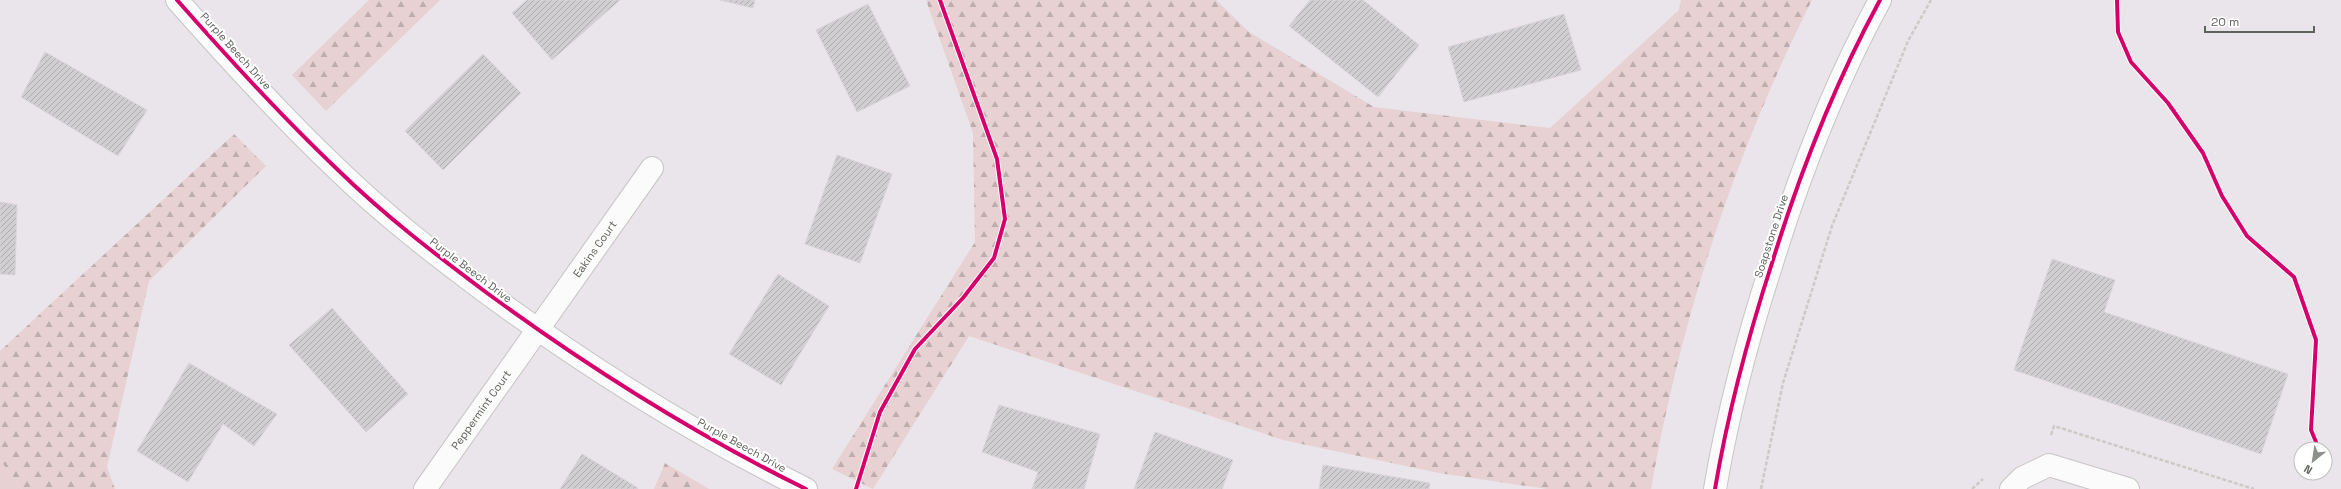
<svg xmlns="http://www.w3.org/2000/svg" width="2341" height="489" viewBox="0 0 2341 489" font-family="'Space Grotesk',sans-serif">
	<defs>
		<pattern id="forest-firs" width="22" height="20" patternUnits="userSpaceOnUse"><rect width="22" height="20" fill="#e7d1d2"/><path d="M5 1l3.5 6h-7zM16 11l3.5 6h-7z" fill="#beadad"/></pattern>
		<pattern id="building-hatch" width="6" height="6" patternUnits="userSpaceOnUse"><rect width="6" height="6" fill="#d0ced1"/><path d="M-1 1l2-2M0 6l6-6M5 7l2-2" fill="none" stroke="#acabad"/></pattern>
	</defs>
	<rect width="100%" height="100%" fill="#eae5ea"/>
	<!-- green -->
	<path fill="#e7d1d2" d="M0 460 22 489H0Z"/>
	<!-- forest -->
	<path fill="url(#forest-firs)" d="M369 0H440L326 111 292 75Z
		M926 0H1216L1249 32 1374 107 1550 128 1679 10 1681 0H1812C1734 155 1681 318 1651 489H1547L1439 473 1283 440 969 336 873 489 832 469 975 242 973 133Z
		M234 134 266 166 149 281 107 467 115 489H22L0 460V351Z
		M665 463 709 489H654Z"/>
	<!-- building -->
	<path fill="url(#building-hatch)" stroke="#d8d4d9" d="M527 0H620L552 60 512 13Z
		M720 0H755L753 8Z
		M1310 0H1363L1419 45 1378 97 1289 26Z
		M868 4 910 86 857 112 816 30Z
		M1564 14 1581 70 1464 102 1448 47Z
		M45 52 147 110 118 156 21 97Z
		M483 54 521 93 443 170 405 131Z
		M837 155 892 174 860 263 805 244Z
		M0 202 17 205 15 275 0 274Z
		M2052 259 2115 280 2104 312 2288 374 2261 454 2014 370Z
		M778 274 829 306 781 385 729 354Z
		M332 308 408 394 366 432 289 345Z
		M189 363 277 414 254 446 223 424 188 482 137 451Z
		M999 405 1100 434 1084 489H1032L1038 472 982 452Z
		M1155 432 1233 460 1222 489H1134Z
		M582 454 638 488 637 489H560Z
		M1323 465 1430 483 1429 489H1319Z"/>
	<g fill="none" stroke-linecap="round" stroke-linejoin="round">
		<defs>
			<g id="minor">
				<path d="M177 0C229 59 281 116 338 170 384 215 435 254 487 293 588 367 694 434 806 489"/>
				<path id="s1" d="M425 489 652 168"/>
				<path d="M1715 489C1728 412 1748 337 1772 263 1800 172 1835 83 1880 0"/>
				<path d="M2011 489 2022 478 2049 465 2128 489"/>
			</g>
		</defs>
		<!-- minor casing -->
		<use href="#minor" stroke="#c6c5c4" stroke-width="24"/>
		<!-- path -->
		<path stroke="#cbcac7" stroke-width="2.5" stroke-dasharray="4 2" stroke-linecap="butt" d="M2051 435 2054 426 2254 489
			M1761 489 1783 383 1832 226 1908 41 1931 0
			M1972 489 1983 479"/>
		<!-- minor -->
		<use href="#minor" stroke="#fcfbfc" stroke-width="22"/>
		<defs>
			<path id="cycleway" d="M177 0C229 59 281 116 338 170 384 215 435 254 487 293 588 367 694 434 806 489
				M2117 0 2118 32 2131 62 2168 103 2203 153 2222 196 2247 236 2294 277 2316 340 2311 430 2319 449
				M856 489 880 412 915 349 963 298 994 258 1005 219 997 159 940 0
				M1715 489C1728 412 1748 337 1772 263 1800 172 1835 83 1880 0"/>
		</defs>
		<!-- cycleway casing -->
		<use href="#cycleway" stroke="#fff" stroke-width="6"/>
		<!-- cycleway -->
		<use href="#cycleway" stroke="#d6006c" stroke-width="4"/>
	</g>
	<g text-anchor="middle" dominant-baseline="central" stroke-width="4" stroke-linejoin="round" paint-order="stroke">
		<!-- street labels -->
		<g font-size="11" fill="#5d625a" stroke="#fff">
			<text transform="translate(236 51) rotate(48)">Purple Beech Drive</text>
			<text transform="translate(1771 236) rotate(-72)">Soapstone Drive</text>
			<text stroke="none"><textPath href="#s1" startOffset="294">Eakins Court</textPath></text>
			<text transform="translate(471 270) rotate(37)">Purple Beech Drive</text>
			<text stroke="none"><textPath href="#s1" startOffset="97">Peppermint Court</textPath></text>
			<text transform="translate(742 445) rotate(29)">Purple Beech Drive</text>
		</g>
	</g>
	<!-- north arrow -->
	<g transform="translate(2313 461) rotate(210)"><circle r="19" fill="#ffffff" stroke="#bec0bd"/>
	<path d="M0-3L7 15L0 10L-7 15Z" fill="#8e908c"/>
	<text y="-6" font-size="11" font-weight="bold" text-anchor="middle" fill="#5d625a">N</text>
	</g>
	<!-- scale -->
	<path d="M2205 26v6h109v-6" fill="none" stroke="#5d625a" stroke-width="2"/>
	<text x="2211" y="26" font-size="12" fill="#5d625a" stroke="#ffffff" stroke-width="3" paint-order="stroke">20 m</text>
</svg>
